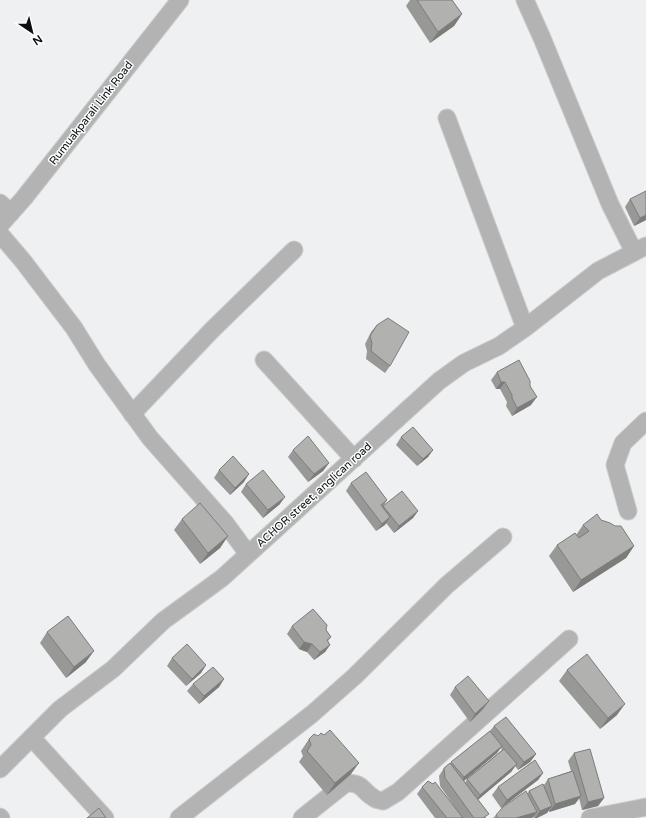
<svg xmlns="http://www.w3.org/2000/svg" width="646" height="818" viewBox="0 0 646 818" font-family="'Varela Round',sans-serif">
	<rect width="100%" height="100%" fill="#eff0f1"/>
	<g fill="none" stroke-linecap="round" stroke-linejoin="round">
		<defs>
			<path id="minor" d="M525 0 542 38 610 204 634 252
				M447 118 525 328
				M0 203 11 213
				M0 225 24 198 180 0
				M0 234 23 261 74 328 97 365 150 438 226 524 248 554
				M264 360 354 459
				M132 414 212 330 294 250
				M628 511 615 465 623 443 646 421
				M32 738 105 818
				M0 769 60 709 113 669 163 621 222 578 439 381 464 363 499 346 525 328 598 271 646 246
				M0 817 1 818
				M179 818 312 714 355 676 447 585 503 537
				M302 818 346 783C365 783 361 791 374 798 376 800 380 800 383 801L398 792 569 639
				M590 818 646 807"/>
		</defs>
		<!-- minor casing -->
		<use href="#minor" stroke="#cbcccd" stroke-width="19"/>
		<!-- minor -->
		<use href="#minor" stroke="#b3b3b3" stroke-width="17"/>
	</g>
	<!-- wall -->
	<path fill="#989897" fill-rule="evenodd" d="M410 0H452L462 14 454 26 430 43 406 6Z
		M630 199 646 220 634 226 625 207Z
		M377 325 390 366 385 373 366 359 367 351 365 344 371 332Z
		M497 372 530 386 531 405 512 416 506 406 507 402 500 389H496L491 380Z
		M401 437 433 450 428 457 417 466 396 445Z
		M293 450 329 463 323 471 308 482 288 457Z
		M219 470 244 482 230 495 214 478Z
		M351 483 387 500 383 507V506L418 511 413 518 394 533 386 523 376 531 346 491Z
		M246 484 280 504 263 518 241 492Z
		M182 519 228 536 220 548 200 564 174 530Z
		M601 520 634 546 626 558 573 592 549 556 557 545 576 535 583 525Z
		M292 626 326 630 331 637 328 641 330 645 325 652 314 660 307 652 299 649 287 634Z
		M47 632 86 662 66 678 40 643Z
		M172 658 206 665 201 673 186 686 167 666Z
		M567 670 617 715 600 729 559 681Z
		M224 679 219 687 199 704 187 691 193 684Z
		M455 687 489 701 483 709 470 722 450 695Z
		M494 726 536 754 530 762 518 770 515 766 511 772 478 800 486 818H435L417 794 422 787 458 812 440 786 439 776 444 768 490 731ZM501 748 502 750 467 779 465 783 464 781 497 753Z
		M309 739 351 774 327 795 299 762 303 756 301 751Z
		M574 753 604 798 598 806 582 810 579 798 575 804 549 812V810L547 813 537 818H534L533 817 532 818H493L496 815 527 794 529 791 544 785 548 779 571 771 568 761Z
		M543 773 538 780 501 808 492 795 498 787Z"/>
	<!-- shaded-wall -->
	<path fill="#7c7c7b" d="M462 14 454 26 430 43 438 32Z
		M646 215V220L634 226 640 218Z
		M501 382H505L500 389H496Z
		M537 397 531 405 512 416 517 408Z
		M433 450 428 457 417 466 423 459Z
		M329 463 323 471 308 482 314 474Z
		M249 474 244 482 230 495 235 488Z
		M285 497 280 504 263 518 268 510Z
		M418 511 413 518 394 533 399 526Z
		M390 517 385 525 376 531 382 524Z
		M228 536 220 548 200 564 208 553Z
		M634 546 626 558 573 592 581 580Z
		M304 642 312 644 307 652 299 649Z
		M330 645 325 652 314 660 320 652Z
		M94 651 86 662 66 678 74 667Z
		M206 665 201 673 186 686 192 679Z
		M224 679 219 687 199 704 204 696Z
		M489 701 483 709 470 722 475 714Z
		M625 704 617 715 600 729 608 718Z
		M502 746 497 753 459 785 464 777Z
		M536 754 530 762 518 770 524 762Z
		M359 763 351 774 327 795 335 783Z
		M517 764 511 772 475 802 480 795Z
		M543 773 538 780 501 808 507 800Z
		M581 796 575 804 549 812 555 804Z
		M604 798 598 806 582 810 588 802Z
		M552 806 547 813 537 818H535L540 811Z
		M537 812 532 818H516Z"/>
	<!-- building -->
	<path fill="#b1b1b0" stroke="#7c7c7b" d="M417 0H452L462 14 438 32Z
		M646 191V215L640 218 630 199Z
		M388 318 409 332 390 366 371 351 372 343 370 336 377 325Z
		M519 360 530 381V386L537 397 517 408 512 398V395L505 382H501L497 372Z
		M413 427 433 450 423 459 401 437Z
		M308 436 329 463 314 474 293 450Z
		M233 456 249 474 235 488 219 470Z
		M263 470 285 497 268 510 246 484Z
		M366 472 387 500 381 505 390 517 382 524 351 483Z
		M402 491 418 511 399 526 383 506Z
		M200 503 228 536 208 553 182 519Z
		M597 514 601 520 610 523 615 526H621L634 546 581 580 557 545 575 533 579 538 589 531 583 525Z
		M313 609 327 625 326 630 331 637 327 640 330 645 320 652 312 644 304 642 292 626Z
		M68 616 94 651 74 667 47 632Z
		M187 644 206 665 192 679 172 658Z
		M587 654 625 704 608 718 567 670Z
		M213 667 224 679 204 696 193 684Z
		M468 676 489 701 475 714 455 687Z
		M506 717 536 754 524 762 494 726Z
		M330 730 359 763 335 783 307 751 311 745 309 739 314 734 318 736 321 733 324 735Z
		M490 731 502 746 464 777 451 762Z
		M504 749 517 764 480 795 467 779Z
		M590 749 604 798 588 802 574 753Z
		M535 760 543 773 507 800 498 787Z
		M450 763 489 814 483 818H474L445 778 444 768Z
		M573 771 581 796 555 804 548 779Z
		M428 781 433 784 435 782 463 818H447L422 787Z
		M543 784 552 806 540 811 529 791Z
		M526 791 537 812 516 818H498L496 815 503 807Z
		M99 808 106 818H87Z"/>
	<g text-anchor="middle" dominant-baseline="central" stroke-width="3" stroke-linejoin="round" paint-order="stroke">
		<!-- street labels -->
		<g font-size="11" fill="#0d0e0e" stroke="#fcfdfe">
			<text transform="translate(91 113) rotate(-52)">Rumuakparali Link Road</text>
			<text transform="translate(314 495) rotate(-42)">ACHOR street, anglican road</text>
		</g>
	</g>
	<!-- north arrow -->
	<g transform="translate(32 32) rotate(145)" stroke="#fcfdfe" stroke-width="3" paint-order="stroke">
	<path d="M0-3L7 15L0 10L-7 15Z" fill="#0d0e0e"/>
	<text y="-6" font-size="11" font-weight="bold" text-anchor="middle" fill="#0d0e0e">N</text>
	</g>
</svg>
